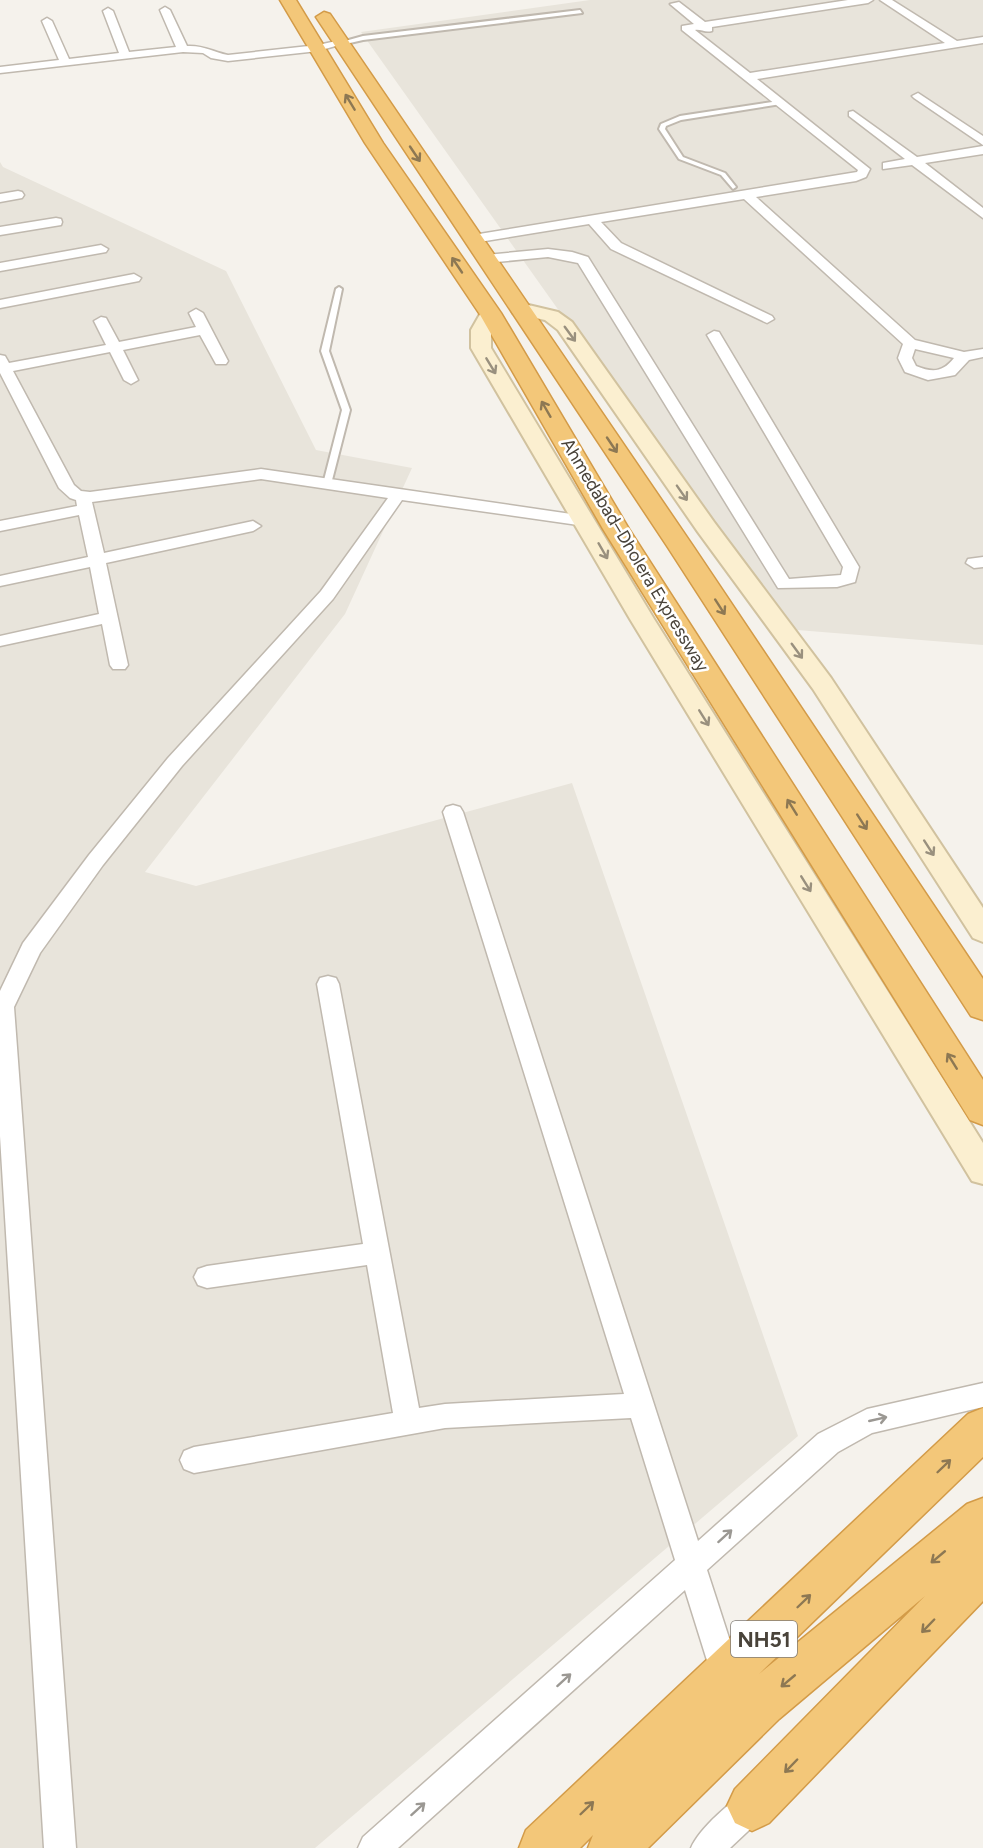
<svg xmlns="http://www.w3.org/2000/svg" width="983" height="1848" viewBox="0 0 983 1848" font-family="Figtree,sans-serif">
	<rect width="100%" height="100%" fill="#f5f2ec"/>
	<!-- residential -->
	<path fill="#e8e4db" d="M590 0H983V645L785 629 361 32Z
		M0 162 3 167 226 271 316 450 412 468 345 614 145 872 196 886 572 783 798 1436 315 1848H0Z"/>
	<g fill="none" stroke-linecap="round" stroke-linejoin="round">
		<defs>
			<path id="lane" d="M580 10 582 13 363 40 341 45 338 43 363 36Z
				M779 101 781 102V104L681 120 666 126 665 129 683 157 725 173 736 187 733 189 721 175 679 159 659 129 661 124 680 116Z
				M339 287 342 289 329 351 350 410 331 484 327 486 323 484 342 410 321 351 336 289Z"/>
			<path id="street" d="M848 0H873L868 3 712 27V31C705 33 701 29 695 30L750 73 945 43 880 0H892L957 41 983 37V43L757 79 870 169 866 177 856 181 756 197 915 340 964 352 983 349V357L969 360 955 375 950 376 928 380 905 372 898 358 903 344 744 199 601 222 621 243 772 316 774 319 767 323 611 249 589 224 473 243 467 239 473 235 857 172 858 170 682 30V26L694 24 670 4 679 2 705 22ZM915 349 954 358C943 372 933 373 916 366L912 358Z
				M165 7 170 10 187 46C204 45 213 52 228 55L318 45 341 40 346 43 318 51 228 61 211 58 203 53 183 52 0 73V67L59 60 42 21 47 18 52 21 69 59 119 53 103 11 108 8 113 11 129 52 176 47 160 10Z
				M918 93 983 136V145L914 98 912 96Z
				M853 111 917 157 983 146V154L925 163 983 208V218L912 165 883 169V163L905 159 849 116V112Z
				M18 191 22 192 24 195 22 198 0 202V194Z
				M56 218 61 219 62 222 61 225 0 235V227Z
				M101 245 108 249 106 252 0 271V263Z
				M548 249 572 252 588 257 789 579 841 575 843 567 707 335 714 331 719 332 859 567 855 582 837 587 778 588 578 263 548 257 486 263 479 259 486 255Z
				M134 274 141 278 139 281 0 308V300Z
				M196 309 203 313 228 361 226 364H216L200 335 123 350 138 380 131 384 124 380 110 352 13 371 74 485 81 491 90 492 261 469 585 516 593 521 585 526 402 500 333 599 182 766 103 865 40 953 14 1007 76 1848H44L0 1136V991L23 943 89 855 168 758 321 591 388 498 261 479 92 502 104 553 253 521 261 526 253 531 106 563 128 665 125 669H113L110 665 102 624 0 646V636L99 614 90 567 0 586V576L88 557 79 515 0 531V521L77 506 76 500 70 498 59 488 0 373V355L5 356 9 363 106 345 94 321 101 317 106 318 119 342 196 327 189 313Z
				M983 557V567L974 568 966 563 968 559Z
				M453 805 460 807 463 812 698 1541 818 1434 867 1409 983 1383V1407L872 1433 838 1452 707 1570 741 1675 737 1686 726 1690 715 1686 685 1590 398 1848H358L363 1837 675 1560 631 1418 445 1428 194 1473 184 1469 180 1460 184 1451 194 1447 393 1413 367 1265 207 1288 198 1285 194 1277 198 1269 207 1266 363 1244 317 984 320 978 328 976 336 978 339 984 419 1408 445 1404 624 1394 443 812 446 807Z
				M752 1790 763 1795 768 1806 763 1817 730 1848H691C699 1829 733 1798 752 1790Z"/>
			<path id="secondary" d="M520 303 558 312 572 322 714 522 831 678 983 908V942L973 938 813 689 698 532 558 330 545 320 513 313 511 309 513 305Z
				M490 307 497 309 499 313 491 330V348L654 619 983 1143V1184L972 1181 630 619 471 348V330L483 309Z"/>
			<path id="highway" d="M280 0H296L383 143 501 313 629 529 983 1080V1125L970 1120 603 529 479 313 365 143Z
				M324 12 330 14 693 546 983 979V1020L971 1016 667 546 316 17Z
				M983 1408V1457L759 1674 967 1504 983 1498V1601L769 1823 752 1831 735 1823 727 1806 735 1789 925 1596 779 1719 648 1848H588L593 1835 580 1848H519L526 1830 968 1414Z"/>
		</defs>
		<!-- lane casing -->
		<use href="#lane" stroke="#c0b9af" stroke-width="4"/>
		<!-- street casing -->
		<use href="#street" stroke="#c0b9af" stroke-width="3"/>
		<!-- secondary casing -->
		<use href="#secondary" stroke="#d1c29f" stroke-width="4"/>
		<!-- highway casing -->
		<use href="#highway" stroke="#d39b48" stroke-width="3"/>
		<!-- lane -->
		<use href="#lane" fill="#fff" fill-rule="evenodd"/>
		<!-- street -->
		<use href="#street" fill="#fff" fill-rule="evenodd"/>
		<!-- secondary -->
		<use href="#secondary" fill="#fbefd0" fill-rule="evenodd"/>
		<!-- highway -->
		<use href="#highway" fill="#f3c779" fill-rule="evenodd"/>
	</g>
	<!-- one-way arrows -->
	<defs><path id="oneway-shaft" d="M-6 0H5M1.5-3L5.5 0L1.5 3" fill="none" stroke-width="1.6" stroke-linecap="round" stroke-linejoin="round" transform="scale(1.5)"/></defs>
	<g stroke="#8d7853">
		<use href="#oneway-shaft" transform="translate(350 102) rotate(-121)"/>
		<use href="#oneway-shaft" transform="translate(415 154) rotate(56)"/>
		<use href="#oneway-shaft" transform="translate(457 265) rotate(-124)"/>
		<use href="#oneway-shaft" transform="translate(546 409) rotate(-120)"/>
		<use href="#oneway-shaft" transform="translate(612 445) rotate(56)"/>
		<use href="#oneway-shaft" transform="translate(720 607) rotate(57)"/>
		<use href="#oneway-shaft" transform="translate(792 807) rotate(-122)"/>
		<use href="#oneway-shaft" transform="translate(862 822) rotate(57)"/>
		<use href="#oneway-shaft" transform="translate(952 1061) rotate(-122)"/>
		<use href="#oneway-shaft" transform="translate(944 1466) rotate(-44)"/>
		<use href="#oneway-shaft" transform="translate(938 1557) rotate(140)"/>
		<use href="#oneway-shaft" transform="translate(804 1601) rotate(-44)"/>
		<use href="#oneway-shaft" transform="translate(928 1626) rotate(134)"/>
		<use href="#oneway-shaft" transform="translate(788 1681) rotate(140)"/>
		<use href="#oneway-shaft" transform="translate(791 1766) rotate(134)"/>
		<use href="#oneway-shaft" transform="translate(587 1808) rotate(-44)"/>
	</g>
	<g stroke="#99907e">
		<use href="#oneway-shaft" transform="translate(570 334) rotate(54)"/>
		<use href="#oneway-shaft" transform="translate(491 366) rotate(59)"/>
		<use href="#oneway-shaft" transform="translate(682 493) rotate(55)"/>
		<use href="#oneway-shaft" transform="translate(603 551) rotate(60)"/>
		<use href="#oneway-shaft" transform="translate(797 651) rotate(54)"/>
		<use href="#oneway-shaft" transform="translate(704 718) rotate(58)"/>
		<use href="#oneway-shaft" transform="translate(929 848) rotate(57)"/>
		<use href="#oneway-shaft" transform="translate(806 884) rotate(58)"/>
	</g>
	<g stroke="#9b9893">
		<use href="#oneway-shaft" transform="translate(878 1419) rotate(-13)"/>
		<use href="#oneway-shaft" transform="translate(725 1536) rotate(-42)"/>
		<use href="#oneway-shaft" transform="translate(564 1680) rotate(-42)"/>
		<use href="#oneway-shaft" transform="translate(418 1809) rotate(-42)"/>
	</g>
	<g text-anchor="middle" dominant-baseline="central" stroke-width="5" stroke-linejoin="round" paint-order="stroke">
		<!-- far-street labels -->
		<g font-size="18" fill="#49433a" stroke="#fff">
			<text transform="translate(635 555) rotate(59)">Ahmedabad–Dholera Expressway</text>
		</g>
		<!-- shield labels -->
		<rect fill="#fff" stroke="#807b75" stroke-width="1.5" x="731" y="1621" width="66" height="36" rx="4.5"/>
		<g font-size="21" font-weight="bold" fill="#49433a">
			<text x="764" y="1639">NH51</text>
		</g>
	</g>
</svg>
